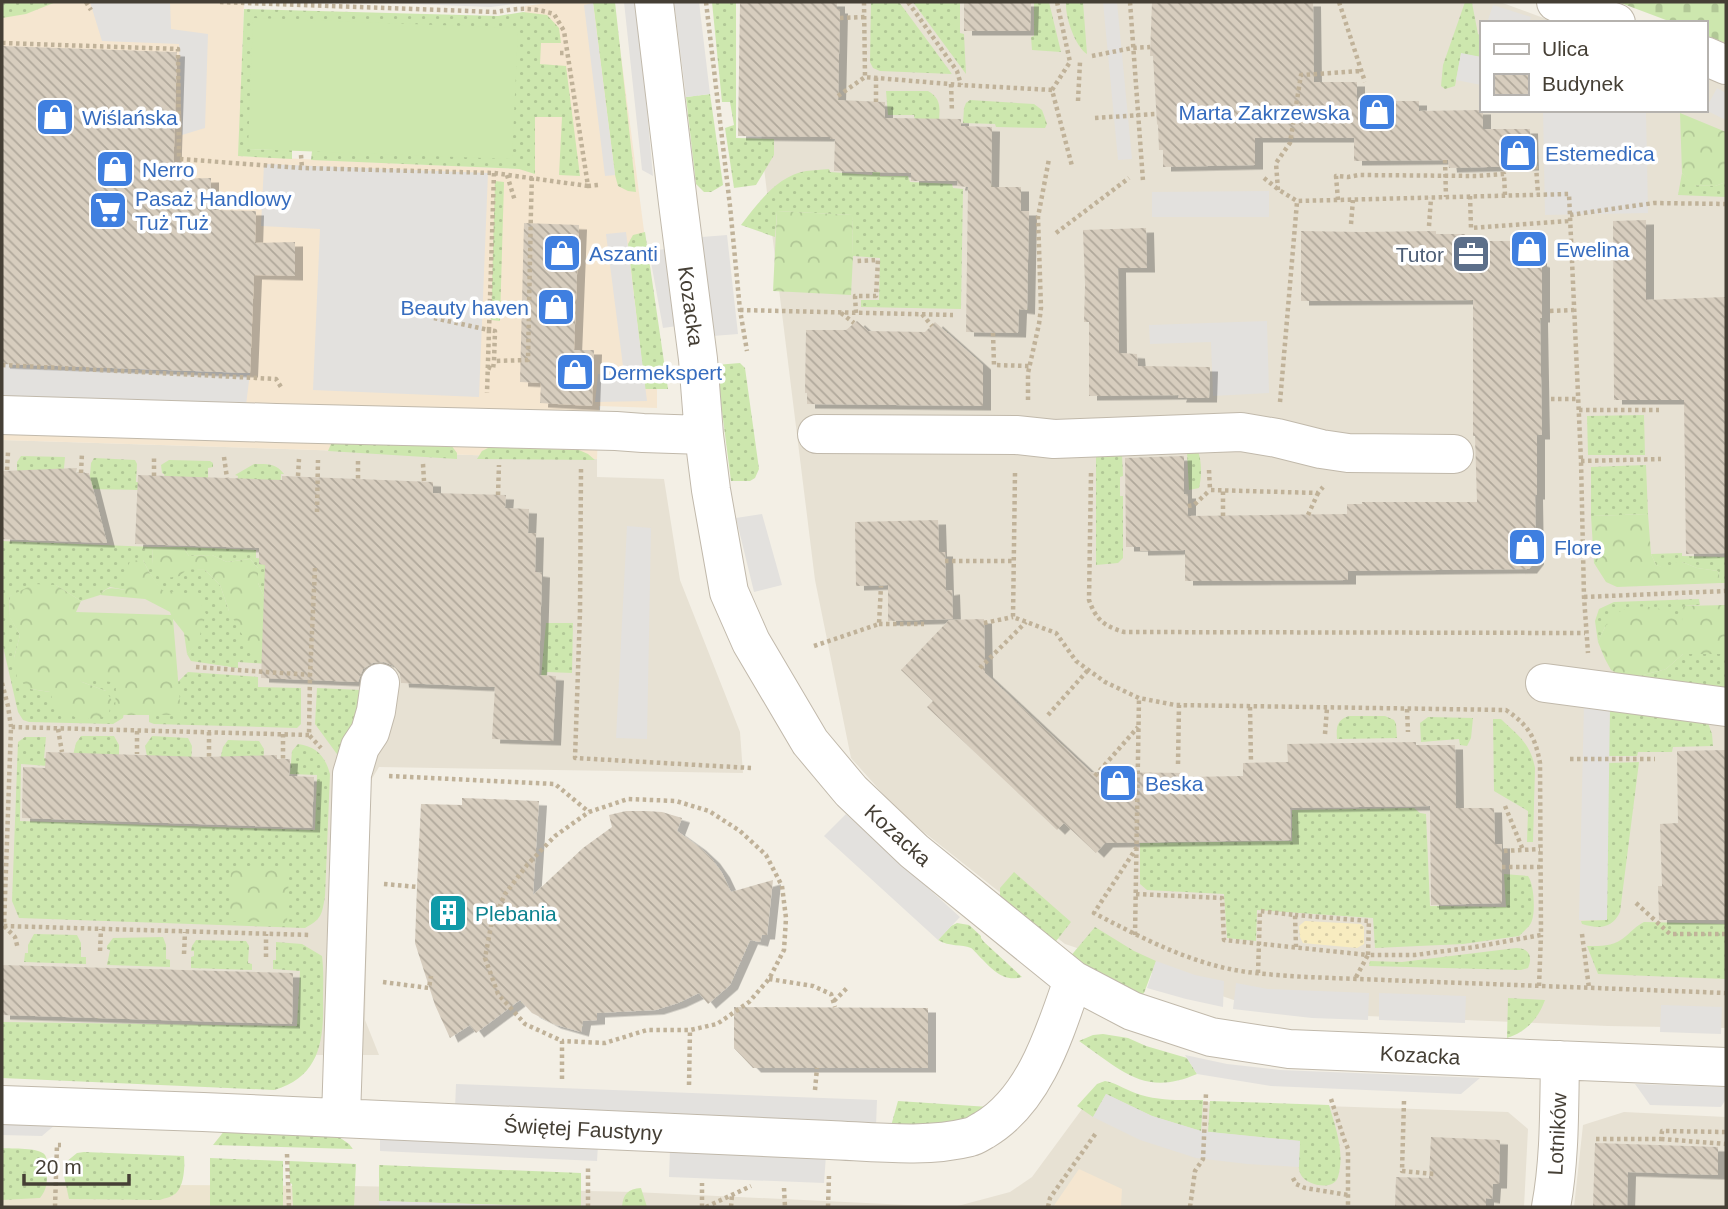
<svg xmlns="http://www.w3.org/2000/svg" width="1728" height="1209" viewBox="0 0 1728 1209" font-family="Arial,sans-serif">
	<defs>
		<pattern id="grass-dots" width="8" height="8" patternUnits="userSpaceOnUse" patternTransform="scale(1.75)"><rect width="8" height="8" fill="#cde7ae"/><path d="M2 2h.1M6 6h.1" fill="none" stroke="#b1c796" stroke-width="1.8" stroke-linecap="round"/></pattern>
		<pattern id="forest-crowns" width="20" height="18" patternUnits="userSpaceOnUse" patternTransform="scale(1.75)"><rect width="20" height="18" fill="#cde7ae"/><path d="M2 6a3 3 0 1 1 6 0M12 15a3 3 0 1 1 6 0" fill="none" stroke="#b1c796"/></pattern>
		<pattern id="sand-dots" width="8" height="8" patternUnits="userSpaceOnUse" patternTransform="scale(1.75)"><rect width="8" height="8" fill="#f8ecc0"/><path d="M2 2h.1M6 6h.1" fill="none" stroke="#d6cba6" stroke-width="1.8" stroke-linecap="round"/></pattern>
		<pattern id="cemetery-stones" width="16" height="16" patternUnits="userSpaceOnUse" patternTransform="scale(1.75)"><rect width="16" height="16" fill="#cde7ae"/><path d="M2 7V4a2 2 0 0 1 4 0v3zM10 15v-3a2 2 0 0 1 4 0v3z" fill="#b1c796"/></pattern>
		<pattern id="building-back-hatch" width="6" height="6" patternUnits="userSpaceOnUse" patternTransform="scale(1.75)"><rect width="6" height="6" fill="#d7cdbe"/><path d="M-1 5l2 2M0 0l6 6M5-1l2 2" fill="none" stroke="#b0a89b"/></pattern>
		<filter id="shadow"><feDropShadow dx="8" dy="4.5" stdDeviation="0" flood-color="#0004"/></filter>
	</defs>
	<rect width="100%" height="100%" fill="#f3efe5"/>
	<!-- residential -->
	<path fill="#e7e1d3" d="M758 2H1500L1557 23H1481V110H1705V77L1726 86V1028L1608 1026 1270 1012 1065 944 901 814 851 758 815 580 762 152Z
		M2 440 597 459V477L664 479 680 580 740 732 743 773 379 767 370 782 365 1020 379 1055H315L2 1074Z
		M1102 1082 1143 1100 1508 1112 1528 1129 1524 1207H954L1010 1192 1032 1177Z
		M1624 1112 1726 1117V1207H1574L1583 1125Z
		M352 1186 634 1192 949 1207H352Z"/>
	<!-- commercial -->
	<path fill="#f5e6d0" d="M32 2H244L239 156 519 169 525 6 555 2H614L657 330V408L599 406 597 459 2 440V13Z
		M1079 1169 1122 1189 1121 1207H1053Z"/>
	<!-- education -->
	<path fill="#ece4cf" d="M2 1184 352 1186V1207H2Z"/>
	<!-- grass -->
	<path fill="url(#grass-dots)" d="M2 2H56L26 14 2 18Z
		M593 2H615L636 192 628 191 618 186 615 175Z
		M712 2H736V138L774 139V155L756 185 734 188 725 128 734 125 730 102H722Z
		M871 2H899L952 74 880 71 873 68 870 62Z
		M913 2H960V33L964 34 966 74Z
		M1034 2H1049L1061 52 1032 50 1031 37 1034 36Z
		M1066 2H1083L1087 54C1075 46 1065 17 1066 2Z
		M1465 2 1472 3 1478 34 1481 36V57L1461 54 1455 86 1445 89 1441 86 1443 65Z
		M244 9 498 16 523 12 547 15 559 28 561 43H541L540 64 566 66 580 176 559 175 562 117H535V174L519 169 311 160 312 151 518 29 248 149 292 150V159L238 156Z
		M886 91H928C941 98 940 108 939 120L915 121 914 115H888Z
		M710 94 723 185 711 192H704L696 184 686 97Z
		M970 100 1034 104 1042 110 1047 124 1045 128 996 127 995 124 963 123 964 108 966 103Z
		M829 169 830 172 872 175 873 171H880V176H908L910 182 952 184 953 188 963 189 961 309 861 307V300H879L880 258 853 256 852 215 777 211 775 237 741 225C758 203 777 176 806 171 813 170 821 170 829 169Z
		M1682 173 1693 185 1715 186 1726 182V197L1678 195Z
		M495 181 504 182 500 321 491 320Z
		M645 232 668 389H645L628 244 633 235Z
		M740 363 745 368 759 469 755 478 750 481H731L716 365Z
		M1644 415 1645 455H1588L1587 416Z
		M331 444 451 445 457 453V459L328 451Z
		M490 447 579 450 588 454 595 460 477 459 482 451Z
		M1197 449C1202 459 1202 477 1199 488L1189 490 1187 452 1122 454 1123 476 1120 477V496H1123V558L1118 563 1096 565V450Z
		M21 456 65 457 63 479 17 473V462Z
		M94 458 135 460 137 464 136 482H140V490L88 489V475H90L91 463Z
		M169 460 210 461 213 463V467L208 468V485L165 478 164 474 162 473 161 465Z
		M254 464C267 464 276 463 284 474H281L280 496 237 482 238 476 235 475Z
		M1646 465 1648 514 1591 516V467Z
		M2 541 153 547 152 564 205 570 220 585 229 611 267 603 258 583V568L250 559 227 562 212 555 189 556 183 547 256 550V558L278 560 297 666 238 662V668L191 661 187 654 197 644 149 572 143 560 126 590 110 587 103 591 100 595 81 601 56 585 10 596 9 615 20 635 14 658 31 689 50 692 106 691 82 682 65 663 60 652 47 642 56 624 68 623 117 680 127 696 123 718 113 724 29 722 23 720 18 712 2 642Z
		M1682 553V556L1726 557V583H1721L1718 571 1697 568 1682 562 1669 570 1656 565 1651 554Z
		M1699 599 1700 605 1683 606V621L1605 627 1598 642 1595 621 1599 609 1614 602Z
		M546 623H573L572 673 547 672 546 678H541Z
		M1683 654H1726V695L1628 679 1666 669Z
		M188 672 258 677V687L301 688V724L297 728 154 724 149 722V710Z
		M317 688 361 690 360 709 342 761 315 724Z
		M1610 704 1708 723 1712 734 1713 746 1673 747 1672 752H1638L1637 756H1608Z
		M1349 716H1385L1394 720 1396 724 1397 738 1337 739C1336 727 1337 720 1349 716Z
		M1428 717 1473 718 1471 738 1467 746 1460 745 1459 739 1421 742 1420 723Z
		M1493 719H1501C1518 736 1530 742 1535 768L1533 842H1527L1528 811 1494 791Z
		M81 736H114L119 745V761L73 755 76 743Z
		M152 736 188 738 192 746 191 763 147 756 145 746Z
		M25 737H46L44 758 48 759V766L21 764 20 821 315 830 317 775 290 774 292 751 298 744C317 747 325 756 330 774L325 896C322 914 322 919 305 928L19 918 12 901 18 742Z
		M228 740 259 741 264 749 263 766 220 760 223 747Z
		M1639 762 1620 912C1612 929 1599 929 1582 924L1581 921 1607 920 1608 763Z
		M1414 808 1420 813 1426 814 1430 906 1506 907 1504 874 1528 876C1534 884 1536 913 1531 923 1529 927 1523 932 1519 936L1463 944 1375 948 1373 918 1257 910 1256 941 1227 938 1224 894 1147 890 1140 884V843L1292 841V810Z
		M1014 872 1071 922 1053 945 1000 898V888Z
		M1644 922 1726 924V979L1598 974 1587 946C1601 946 1614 947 1626 936 1633 930 1635 927 1644 922Z
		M957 923 969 925 981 936V938L984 942 1022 977C1003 983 991 968 979 956 977 954 973 949 971 948 961 944 950 947 938 940L951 926Z
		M1095 927 1134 951 1156 961 1144 993 1141 995 1069 958Z
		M34 934 77 935 81 943V957H86V964L24 962 25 953H28V945Z
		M163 937 166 945V959L170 960V967L107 965 110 950 107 949V946L113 938Z
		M196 940 246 941 249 946 248 963 252 964V970L191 968V957L194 956V951H191L192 946Z
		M276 942 302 944 322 956C324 971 323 986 323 1001 324 1042 319 1077 274 1090L2 1078V1022L297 1026 300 971 273 969V960H276Z
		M1516 948C1529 948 1533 957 1528 968L1521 970 1369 966 1370 961 1402 962Z
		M1508 998 1545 1000C1538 1019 1527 1031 1507 1038Z
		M1103 1034 1128 1038 1146 1046 1187 1058 1197 1074C1144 1097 1121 1070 1079 1041L1093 1035Z
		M1105 1081C1117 1083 1129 1092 1141 1095 1161 1101 1183 1100 1203 1100L1201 1131 1152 1116 1106 1094 1093 1117 1077 1106 1097 1084Z
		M898 1101 989 1107 961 1123 891 1126Z
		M1210 1101 1329 1105C1336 1129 1345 1153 1338 1177 1334 1191 1307 1186 1301 1175 1296 1166 1300 1151 1300 1141L1208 1132Z
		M225 1130 339 1137 349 1144 353 1149 213 1145Z
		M2 1148C12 1149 39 1147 45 1155 48 1160 47 1167 47 1172 47 1183 47 1189 40 1198L2 1200Z
		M84 1152 184 1156C185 1167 184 1184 177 1192 173 1197 165 1198 160 1200L69 1199 64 1176 66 1162 77 1153Z
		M210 1158 283 1161V1207H210Z
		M289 1161 356 1164 354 1207H293L292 1184 290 1183Z
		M379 1165 581 1173V1207L379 1201Z
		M641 1188 647 1207H622C623 1194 628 1189 641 1188Z"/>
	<!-- forest -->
	<path fill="url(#forest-crowns)" d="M1680 113 1726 132V182L1715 186 1692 185 1682 173Z
		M777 211 852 215 853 256 851 295 773 291Z
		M1648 514 1651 554 1656 565 1669 569 1674 562H1682L1697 568 1718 571 1721 583 1617 587 1606 582 1594 563 1591 516Z
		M153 547H183L189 556 212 555 227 562 250 559 258 568V583L267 603 264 655 255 658 229 611 220 585 205 570 187 569 180 576 160 579 152 564Z
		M143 560 149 572 162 590 197 596 206 614 197 645 187 654 184 633 173 619 181 715H115L116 683 78 676 82 682 106 691 112 701 108 716 81 720 55 707 50 692 31 689 17 678 14 658 20 635 9 616 10 596 34 584 56 585 81 601 76 612 171 615 170 612 145 599 100 595C108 585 115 589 126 590L124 578 130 561Z
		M1726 605V654H1683L1666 669 1628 679 1611 670 1605 659 1598 642C1602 634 1605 625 1611 618 1629 600 1665 605 1682 621L1683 606Z
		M231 867 289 870 287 923 229 921Z"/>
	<!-- sand -->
	<path fill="url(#sand-dots)" d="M1305 921 1361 924 1364 927V944L1357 948 1303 943 1300 937 1299 926Z"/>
	<!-- cemetery -->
	<path fill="url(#cemetery-stones)" d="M1618 2H1726V43L1705 35V23H1674Z"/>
	<!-- garden -->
	<path fill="#cde7ae" d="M253 18 518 28 512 159 248 149Z"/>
	<!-- parking -->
	<path fill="#e3e1de" d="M90 2H170L171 29 208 34 205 128 182 135 179 44 102 41Z
		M361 2H529L491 7Z
		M624 2H637L653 176 642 170Z
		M674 2H699L710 94 686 97Z
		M1103 2H1117L1132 159 1118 160Z
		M593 3 615 175 605 176 584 5Z
		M1493 5 1531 17 1529 23H1487Z
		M1461 53 1481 57V85L1456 80Z
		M1717 88 1726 93V120L1705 110Z
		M1543 110H1646L1648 213 1545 215Z
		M264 164 488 173 479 397 313 390 320 229 261 226Z
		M1269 191V217H1152V192Z
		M626 232 647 401 595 402 598 374H624L606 234Z
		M727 235 738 334 713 336 702 237Z
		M666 249 677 326 663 328 649 251Z
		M1267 321 1269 393 1213 396 1211 342 1150 344 1149 325Z
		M2 364 250 373 242 437 2 430Z
		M762 514 782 585 754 592 736 518Z
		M627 526 651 528 647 739 616 738Z
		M1584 704H1610L1607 920H1579Z
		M846 814 960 917 938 940 824 836Z
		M1156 961 1195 975 1224 981 1223 1007 1186 999 1147 988Z
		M1236 983 1268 989 1369 993 1368 1020 1312 1018 1233 1009Z
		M1379 993 1466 996 1465 1023 1379 1020Z
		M1661 1005 1722 1007 1721 1034 1660 1032Z
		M1185 1055 1227 1064 1280 1070 1480 1078 1461 1094 1271 1086 1197 1074Z
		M456 1084 877 1100 876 1126 455 1109Z
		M1635 1084 1726 1087V1099L1721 1107 1650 1105Z
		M1106 1094 1152 1116 1201 1131 1300 1141 1299 1167 1247 1164 1196 1158 1140 1140 1093 1117Z
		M2 1122 56 1124 42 1136 2 1135Z
		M380 1135 598 1145 597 1161 380 1151Z
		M670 1149 826 1155 824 1183 669 1177Z
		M379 1201 560 1207H379Z"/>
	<!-- building -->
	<path fill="url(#building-back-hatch)" filter="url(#shadow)" d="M740 2H837V9H840L838 100 885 102V118L961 119V126L992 127 991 187H1021V211H1029L1027 310 1019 309 1018 333 966 332 968 187 957 186 958 181H911V173L834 171 835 139H830V137L738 136Z
		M964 2H1031L1030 31H964Z
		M1152 2H1313L1314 82H1357V101H1419V111L1483 110V129H1530L1531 166 1449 168 1448 160 1354 161V138H1255V165L1163 167V150H1159L1158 125 1157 124 1153 56H1150Z
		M2 46 177 52 173 179 211 178V210L256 211 255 243 295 242V276L254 275 250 373 2 364Z
		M1646 220V300L1726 297V553L1686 554 1684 400H1614L1613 221Z
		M524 223 579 225 574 350H594L592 406 540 403 541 383 520 382Z
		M1146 228 1147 268H1118L1119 353 1137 354 1138 366 1210 367 1209 398H1178L1179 395 1089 396V322H1084L1085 285 1083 230Z
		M1301 231 1360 232 1436 231V234H1465L1466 241H1539V262L1542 263V318H1540L1542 435H1537V495H1535L1536 560 1529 569 1348 571V580L1185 581V550L1140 551V547H1126L1125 458 1184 456V494H1188V516L1347 514V504H1362V502H1477L1475 436H1473V300L1301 301Z
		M857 321 868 331 925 332 935 322 983 365V406L807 404V393H805L806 330H846Z
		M77 468 76 473H89L107 543 2 539V471Z
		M138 475 282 480V476L433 482V493L506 495 505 508 529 509 528 533H536L535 572 542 573 539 675 556 676 553 741 492 739 495 687 401 683 400 674 394 666 384 662 373 663 363 669 358 682 261 678 265 565 259 564V548L135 544Z
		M938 520 939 552H945L946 591 952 590 953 619 888 621V585L856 586 855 522Z
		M984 619 985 673 1091 772 1187 773 1188 777 1243 776V763L1288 762 1287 744 1416 742V745H1455L1456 808H1494L1495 844H1502V903L1431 905 1430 806 1290 808 1291 840 1105 843 1096 853 1064 823 1057 830 927 707 933 701 901 670 949 620Z
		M1726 750V920H1659L1658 886H1662L1660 824 1678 823 1677 751Z
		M46 752 204 757 277 755V759H290L289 776 314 777 312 828 22 818 23 767 45 768Z
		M462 798 539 801 533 895 583 848 612 827 609 815 626 811H646L662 812 682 818 677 831 698 846 712 859 722 873 731 892 773 880 767 935H762L760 942 750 940 730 985 708 1004 699 993 678 1003 656 1010 597 1013V1020L583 1021 581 1032 553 1024 546 1020 532 1013 520 1000 476 1033 470 1025 450 1038 435 1005 415 943 417 886 421 804 462 805Z
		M2 965 293 973 292 1024 2 1015Z
		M734 1007 928 1008V1068H753L734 1048Z
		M1431 1137 1500 1140 1499 1184H1493L1492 1199 1486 1198V1207H1395L1396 1177 1429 1178Z
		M1595 1143 1718 1147V1175L1628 1172 1627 1207H1593Z"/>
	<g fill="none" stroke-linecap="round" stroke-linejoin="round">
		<defs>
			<path id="minor" d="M654 2 678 203 698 359 704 435 711 490 729 592 751 642 810 742 851 791 914 851 1073 980 1132 1011 1211 1037 1289 1049 1726 1067
				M1556 2 1616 23
				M1705 56 1726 65
				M2 415 276 423 616 431 643 433 704 435
				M817 434 1016 435 1054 439 1241 432 1277 438 1321 449 1348 453 1454 454
				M1545 683 1726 707
				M2 1105 203 1112 830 1140C875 1142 927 1148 970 1137 975 1136 980 1132 984 1130 1035 1100 1055 1032 1073 980
				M341 1118 352 774 360 747 370 732 376 711 380 683
				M1551 1207C1560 1159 1559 1109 1560 1060"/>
		</defs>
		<!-- minor casing -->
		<use href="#minor" stroke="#c1b9ab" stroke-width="40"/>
		<!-- path -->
		<path stroke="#c0b299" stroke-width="4.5" stroke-dasharray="3.5 3.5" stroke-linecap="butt" d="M86 2 91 10
			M220 2 496 12C519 8 531 7 554 14L564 31 588 186 598 185
			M706 2 730 206 740 310 747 351
			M864 2 865 77 961 85 1052 90 1072 166
			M908 2 957 71 961 85
			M1130 2 1143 181
			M1339 2 1365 82
			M840 18 865 17
			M2 43 178 49 179 159 302 168 494 173 588 186
			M560 53H567
			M1092 56 1132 48 1150 47
			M951 84 952 112
			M1052 90 1070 62 1057 2
			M838 96 865 77
			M1078 101 1080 62
			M876 102V77
			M1095 118 1156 114
			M1535 152 1538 194
			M301 155 302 168
			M494 173 489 330 495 331 494 361 528 360 531 209
			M507 175 515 201
			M1264 178 1279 190 1297 201 1569 194 1581 461 1584 597 1588 653
			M1278 190 1276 163 1290 143 1301 75 1361 71
			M1470 196 1471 228 1570 221
			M1338 200 1336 176 1348 177 1359 175 1477 176 1504 174 1505 195
			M1570 215 1654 203 1726 204
			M1351 224 1353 200
			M1429 226 1431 198
			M1056 233 1129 178
			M740 310 953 315
			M1550 311 1574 310
			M841 313 854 323
			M856 313 855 296H876L878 260 857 261
			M922 314 932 326
			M434 318 489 330 487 393
			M993 333 994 365 1029 366
			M2 365 276 379 281 387
			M488 367 493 369 494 361
			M1551 399H1578
			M1028 400V373L1039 324 1041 308 1038 217 1049 159
			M1280 402 1297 202
			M1579 410H1659
			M224 457 227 478
			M358 461V479
			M1581 461 1661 459
			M423 464 424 481
			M581 469 580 612 575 758 751 768
			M7 470 8 452
			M1209 470 1210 490 1318 493 1323 487
			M81 473 82 453
			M1015 473 1013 617 1056 633 1076 661 1105 682 1139 698 1175 705 1506 710C1528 725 1535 736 1540 763L1541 935 1475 947 1415 955H1368L1355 979
			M1091 473 1089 600C1096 620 1104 626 1124 632L1585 633
			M154 476V455
			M298 476 299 459
			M498 495 499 465
			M1188 506 1194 505 1210 490
			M317 512 318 460
			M1308 515 1318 493
			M1223 516V490
			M945 561H1014
			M315 568 310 675 309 735 321 748
			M1584 597 1726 591
			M984 623 1013 617
			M879 624H924
			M814 646 879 624 881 586
			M196 667 310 675
			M980 668 1026 622
			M2 683 8 706 11 727
			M1250 707 1251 763
			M1407 709 1408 732
			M1048 715 1088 670
			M58 729 62 752
			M137 731V754
			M209 732V757
			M283 734V759
			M1325 734 1327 708
			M309 735 11 727 4 926 311 935
			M1570 759H1655
			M1178 764 1179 705
			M389 776 555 784 589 812
			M1095 776 1138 727
			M1505 806 1523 850
			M1137 847 1094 913C1136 935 1178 957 1225 968 1251 974 1279 975 1306 977L1726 993
			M1504 851 1540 849
			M1502 867H1540
			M384 884 418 887
			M1136 894 1222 898 1224 940 1368 955 1369 921 1295 915
			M1636 903 1670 934H1726
			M4 926 15 937 18 949
			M1582 934 1589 988
			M1135 935 1139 698
			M100 951 101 929
			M184 954 185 932
			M266 957V934
			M1258 973 1260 911 1295 915 1296 947
			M769 979 813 986 831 994 835 1007
			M383 982 429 988 431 976
			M1539 986 1541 935
			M834 1001 848 987
			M562 1079V1041L525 1024 498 994 485 958 491 926 505 894 527 865 555 836 589 812 628 799 676 801 709 811 740 831 766 855 782 886 786 918 784 950 769 979 749 1002 717 1024 690 1030H647L605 1043 562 1041
			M689 1085 690 1030
			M815 1090 817 1068
			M1331 1099 1344 1139 1348 1149V1207
			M1404 1101 1402 1171 1434 1174
			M1596 1139H1661L1662 1131 1726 1132
			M1661 1139 1726 1144
			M287 1154 289 1207
			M1293 1178 1296 1184 1305 1188 1348 1195
			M784 1188 785 1207
			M55 1207 57 1145H61
			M588 1207V1167
			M702 1207V1183
			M706 1207 751 1186
			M731 1207 732 1195
			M828 1207 829 1176
			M1048 1207 1050 1198 1096 1133
			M1190 1207 1195 1171 1203 1159 1206 1093"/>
		<!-- minor -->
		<use href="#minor" stroke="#fff" stroke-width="38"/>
		<!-- path-bridge -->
		<path stroke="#c0b299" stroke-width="4.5" stroke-dasharray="3.5 3.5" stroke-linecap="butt" d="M1445 160 1446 197
			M531 209 532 174"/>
	</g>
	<!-- icons -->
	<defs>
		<symbol id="shop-square" viewBox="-11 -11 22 22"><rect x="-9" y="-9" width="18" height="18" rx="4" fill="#3f7fe0" stroke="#fff"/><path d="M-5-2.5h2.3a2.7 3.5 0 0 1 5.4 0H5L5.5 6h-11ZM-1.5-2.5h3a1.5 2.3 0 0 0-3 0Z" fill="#fff"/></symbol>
		<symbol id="supermarket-square" viewBox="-11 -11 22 22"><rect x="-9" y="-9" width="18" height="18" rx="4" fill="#3f7fe0" stroke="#fff"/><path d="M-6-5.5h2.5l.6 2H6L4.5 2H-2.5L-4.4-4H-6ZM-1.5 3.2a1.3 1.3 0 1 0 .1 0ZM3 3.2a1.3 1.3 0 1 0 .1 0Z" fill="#fff"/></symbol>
		<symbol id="office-square" viewBox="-11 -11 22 22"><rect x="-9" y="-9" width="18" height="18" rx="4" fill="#5c6f8a" stroke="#fff"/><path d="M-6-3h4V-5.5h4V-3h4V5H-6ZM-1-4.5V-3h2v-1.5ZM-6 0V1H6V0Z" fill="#fff"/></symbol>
		<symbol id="building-square" viewBox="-11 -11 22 22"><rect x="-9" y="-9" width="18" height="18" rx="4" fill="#0f9aa8" stroke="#fff"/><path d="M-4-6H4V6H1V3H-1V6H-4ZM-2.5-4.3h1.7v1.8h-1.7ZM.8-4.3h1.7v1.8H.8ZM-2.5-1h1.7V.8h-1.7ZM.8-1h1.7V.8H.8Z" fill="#fff"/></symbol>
	</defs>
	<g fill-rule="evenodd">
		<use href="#shop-square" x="1355" y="90" width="44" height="44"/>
		<use href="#shop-square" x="33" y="95" width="44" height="44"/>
		<use href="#shop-square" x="1496" y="131" width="44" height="44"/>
		<use href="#shop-square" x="93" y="147" width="44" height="44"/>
		<use href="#supermarket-square" x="86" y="188" width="44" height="44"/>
		<use href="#shop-square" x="1507" y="227" width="44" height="44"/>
		<use href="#shop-square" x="540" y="231" width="44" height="44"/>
		<use href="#office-square" x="1449" y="232" width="44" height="44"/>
		<use href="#shop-square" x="534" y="285" width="44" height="44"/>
		<use href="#shop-square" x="553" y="350" width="44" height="44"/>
		<use href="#shop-square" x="1505" y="525" width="44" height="44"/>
		<use href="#shop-square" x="1096" y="761" width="44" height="44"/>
		<use href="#building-square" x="426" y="891" width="44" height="44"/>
	</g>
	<g text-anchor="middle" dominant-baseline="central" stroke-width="7" stroke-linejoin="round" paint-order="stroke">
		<!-- shop labels -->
		<g font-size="21" fill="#366cbe" stroke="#fff" text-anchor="start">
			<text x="1350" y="112" text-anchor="end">Marta Zakrzewska</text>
			<text x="82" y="117">Wiślańska</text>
			<text x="1545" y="153">Estemedica</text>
			<text x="142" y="169">Nerro</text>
			<text x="135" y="198">Pasaż Handlowy<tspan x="135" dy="24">Tuż Tuż</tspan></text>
			<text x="1556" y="249">Ewelina</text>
			<text x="589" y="253">Aszanti</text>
			<text x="529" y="307" text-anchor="end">Beauty haven</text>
			<text x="602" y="372">Dermekspert</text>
			<text x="1554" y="547">Flore</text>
			<text x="1145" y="783">Beska</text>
		</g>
		<!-- service labels -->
		<g font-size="21" fill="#4e5e75" stroke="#fff" text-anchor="end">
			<text x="1444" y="254">Tutor</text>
		</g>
		<!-- street labels -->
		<g font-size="21" fill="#453f35" stroke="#fff">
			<text transform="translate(691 306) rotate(82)">Kozacka</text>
			<text transform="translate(898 835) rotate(42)">Kozacka</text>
			<text transform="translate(1420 1055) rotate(3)">Kozacka</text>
			<text transform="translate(583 1129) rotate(3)">Świętej Faustyny</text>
			<text transform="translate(1557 1134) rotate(-87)">Lotników</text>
		</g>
		<!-- culture labels -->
		<g font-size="21" fill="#0d838f" stroke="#fff" text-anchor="start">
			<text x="475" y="913">Plebania</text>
		</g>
	</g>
	<!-- border -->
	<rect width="1728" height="1209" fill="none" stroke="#453f35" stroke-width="7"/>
	<!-- legend -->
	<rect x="1480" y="21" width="228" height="91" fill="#ffffff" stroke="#b5b2ae" stroke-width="2"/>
	<rect x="1494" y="44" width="35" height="10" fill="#ffffff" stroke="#b5b2ae" stroke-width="2"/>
	<text x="1542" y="56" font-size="21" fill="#453f35">Ulica</text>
	<rect x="1494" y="74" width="35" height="21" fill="url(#building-back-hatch)" stroke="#b5b2ae" stroke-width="2"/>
	<text x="1542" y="91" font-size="21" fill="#453f35">Budynek</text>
	<!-- scale -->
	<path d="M24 1174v10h105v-10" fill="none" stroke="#453f35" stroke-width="3.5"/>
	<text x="35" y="1174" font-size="21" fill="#453f35" stroke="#ffffff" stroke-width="5" paint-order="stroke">20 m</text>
</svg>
